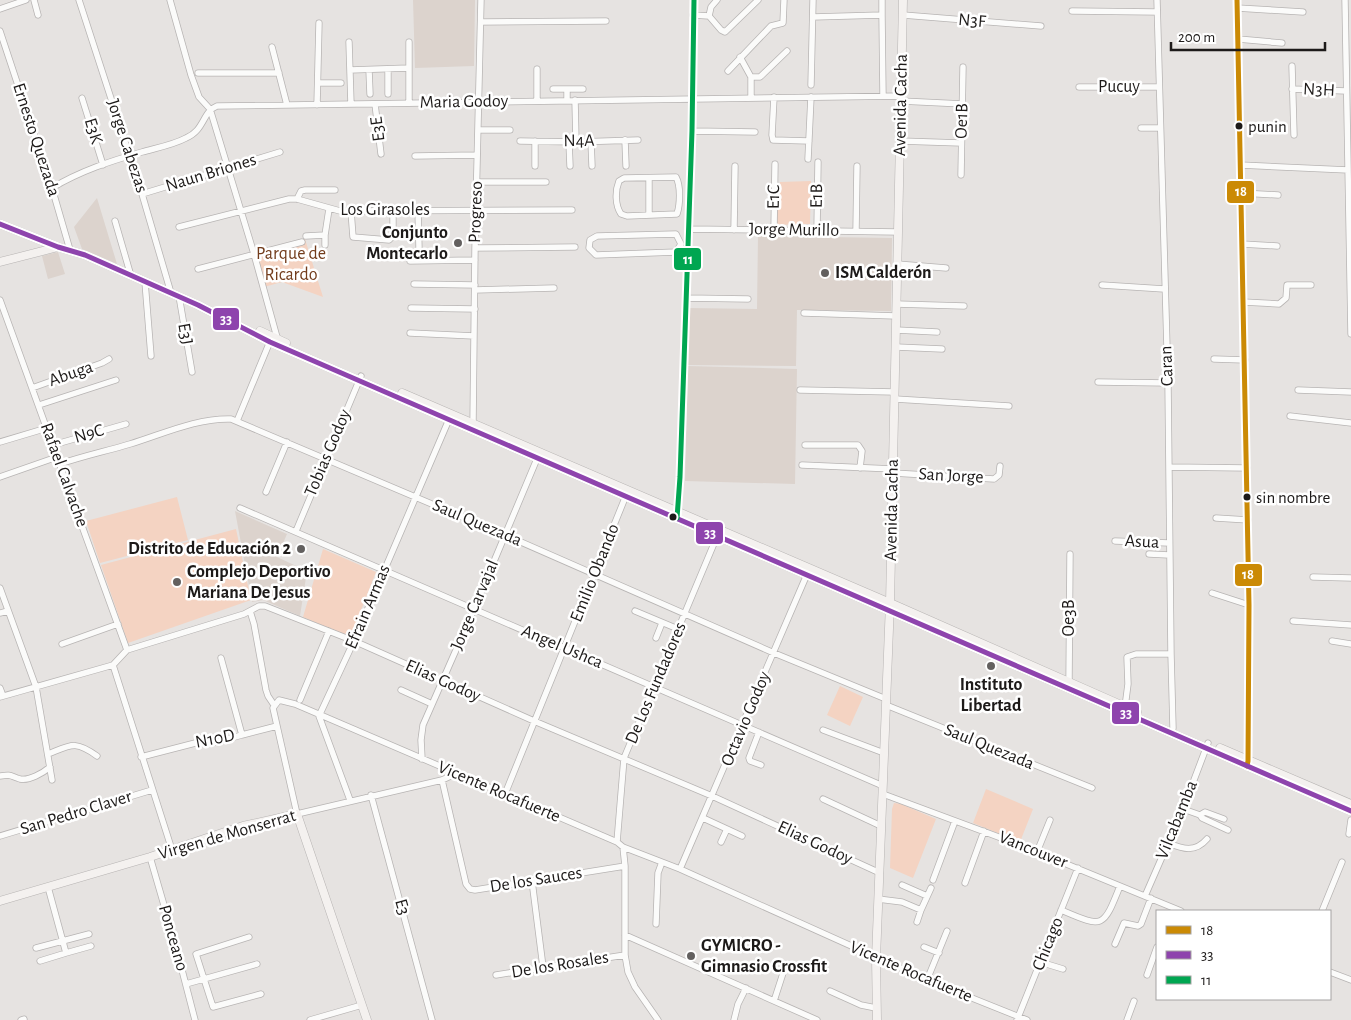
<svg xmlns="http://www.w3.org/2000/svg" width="1351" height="1020" viewBox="0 0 1351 1020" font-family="'Alegreya Sans',sans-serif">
	<rect width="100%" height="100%" fill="#e6e3e1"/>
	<!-- built -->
	<path fill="#dcd3cd" d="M413 0H475L474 66 415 68Z
		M97 198 117 264 82 249 74 227Z
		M758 236 892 238 891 311 797 310 796 366 688 365V308L757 309Z
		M58 252 65 274 48 279 42 256Z
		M688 366 797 369 795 484 685 481Z
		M235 511 287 534 277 557 307 571 300 616 263 600 252 602Z"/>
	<!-- green -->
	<path fill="#f4d3c2" d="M811 181 810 224 776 225 780 182Z
		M305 239 323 297 282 282 264 287 254 254Z
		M177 497 188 540 100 563 86 521Z
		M236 529 251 600 128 643 101 565Z
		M323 549 376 572 350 638 303 617Z
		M840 686 863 697 850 726 827 715Z
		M986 789 1033 809 1020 842 973 823Z
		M894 803 901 804 936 819 913 878 890 868 892 809Z"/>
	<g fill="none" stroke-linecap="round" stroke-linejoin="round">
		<defs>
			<path id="street" d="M34 0 38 15
				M79 0 142 194 171 293
				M170 0 191 75 199 97 210 109
				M882 0V15
				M1157 0 1168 383 1171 654 1173 728 1172 733
				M1237 0 1249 605 1248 762
				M1345 0 1351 334
				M1237 8 1303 12
				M0 9 26 0
				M1072 11 1157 12
				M693 15 709 16 721 30 725 32 758 0
				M903 15 1041 26
				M709 16 711 7 717 0
				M813 17 882 15 883 96
				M481 22 606 21
				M0 31 52 188 70 250
				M1238 39 1282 43
				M349 42 351 104
				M409 42V103
				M272 47 287 105
				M740 57 751 77V97
				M1292 66 1294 135
				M388 69V94
				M537 69V101
				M350 70 409 68
				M369 70 370 94
				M728 71 771 26 783 23 784 0
				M198 73H279
				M751 77H760L787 51
				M318 83H341
				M811 85 813 0
				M1079 87H1159
				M553 89H567
				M1292 89 1346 91
				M774 97 772 135 773 140 809 141
				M82 98 103 165
				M567 100V89H583
				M575 100 576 142
				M901 101 963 104
				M375 104 381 154
				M317 105 319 23
				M210 109 254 254 278 341
				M1141 128H1160
				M478 130H510
				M692 131 755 132
				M625 140 626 166
				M520 141 576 142 638 140
				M591 141 592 166
				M900 141 961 143
				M569 142 570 166
				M415 156 477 155
				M808 159 811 97
				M1240 165 1348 170
				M535 166V141
				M961 175 963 67
				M676 177C681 186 680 205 677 214L627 216 621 214C615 205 615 191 619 181L624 178Z
				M649 178V215
				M478 182H546
				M52 188C80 171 111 161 142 152 156 148 173 145 186 138 205 130 202 112 217 106L901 96
				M1241 193 1278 195
				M142 194 280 152
				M297 199 301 191 305 190H335
				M418 210 419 248
				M351 211 353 237 389 240 393 236V210
				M115 221 131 276
				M179 227 289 199H297L340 211 572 210
				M689 229 898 232
				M734 230 735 166
				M774 230 775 164
				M817 230 818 162
				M856 231 857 166
				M676 234 681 244 676 252 596 255 589 248 590 240 597 236Z
				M306 236 325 235
				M1242 244 1277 246
				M325 245V235L329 209
				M475 248 575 247
				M410 261 475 260
				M897 264 946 268
				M198 269 302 242
				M145 282 151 356
				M414 284 475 285
				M1102 285 1164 289
				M475 290 554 288
				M179 296 192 372
				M686 298 748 299
				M0 300 127 650
				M1243 302 1279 304 1286 298 1287 285H1311
				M896 304 964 306
				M411 308 475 309
				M804 313 896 316
				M896 330 937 332
				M410 333 474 336
				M896 347 942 349
				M1214 359 1245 360
				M1098 382 1168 383
				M32 388 102 363 109 359
				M800 390 895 392
				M1298 390 1351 392
				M895 399 1009 406
				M39 405 116 380
				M1290 416 1351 423
				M237 421 271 339
				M473 424 475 248 481 0
				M0 442 47 428
				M53 445 126 424
				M805 445H858L862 451 860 468
				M60 464C83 456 107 451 130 444 163 434 196 418 231 419L505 535 774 653 886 699
				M802 465 893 469
				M1169 467 1247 468
				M893 473 994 479 999 475 1000 466
				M0 477 57 457
				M266 492 287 442
				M240 508 883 786
				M677 515 680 477 692 131 694 0
				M1216 518 1248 520
				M296 531 361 376
				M1115 541 1169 543
				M1149 554 1169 555
				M1313 577 1351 578
				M0 588 36 687 52 780
				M1212 593 1249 605
				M250 611 254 624 266 690 268 696 274 705
				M635 611 678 629
				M0 613 8 611
				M1293 621 1351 625
				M656 638 662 623
				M1332 641 1351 644
				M62 644 118 624
				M113 665 172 850
				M1069 682 1070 554
				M0 688 3 696
				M401 690 432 704
				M0 697 113 665 127 650 244 614 259 606H265L354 641 534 721 712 796 880 873
				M300 700 329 631
				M886 705 1092 788
				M1125 707 1128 684 1127 657 1136 654H1171
				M823 730 884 753
				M759 732 749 758 750 761 761 765
				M242 735 277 726
				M48 754C71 745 75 740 97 756
				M141 757 207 740 213 743 242 735 221 658
				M422 759 421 740 423 725 474 609 539 454
				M455 774 442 780 297 814 273 708 279 700 295 704 617 842 623 847 680 869 927 980 1027 1020
				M0 776C12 774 10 776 20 779 29 781 43 773 50 767
				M442 780 466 884 470 889 475 890 625 866
				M505 794 627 493
				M883 794 1020 845 1181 911
				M371 795 432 1020
				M823 799 881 826
				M350 800 319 716 354 641 450 417
				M1183 809 1200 815 1202 818 1228 830
				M1200 815 1205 812 1224 819
				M703 818 742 836
				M1349 834 1351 820
				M0 836 152 790
				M617 842 624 758 718 534
				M721 842 727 829
				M1168 843C1183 849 1195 853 1207 839
				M623 847 625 866V955L628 972 635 987 658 1020
				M1037 852 1050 820
				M150 857 175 943 195 1020
				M680 869 808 572
				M933 880 955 821
				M532 881 543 967
				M965 883 984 831
				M902 885 927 896
				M48 887 66 953 91 946
				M1145 896 1183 809 1208 743
				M878 899 902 902 921 910 931 888
				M1061 910C1103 928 1103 929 1120 886
				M1322 911 1342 862
				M917 922 921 910
				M656 924 658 873 662 862
				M625 935 817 1020
				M249 937 196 954 213 1007 261 994
				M1115 944 1124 923 1138 926 1141 924 1151 898
				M924 947 939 953
				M36 948 89 934
				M40 961 66 953
				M1040 962 1063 969
				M1330 972 1351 980
				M496 975 625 955
				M1147 975 1157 947
				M927 980 947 931
				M186 984 257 964
				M830 991 861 1005 876 1008
				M774 1001 786 964
				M21 1020 24 1019
				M310 1020 362 1005
				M734 1020 738 1004 746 988
				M1017 1020 1078 868
				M1127 1020 1134 1001"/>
			<path id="secondary" d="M0 224 58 247 85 255 198 305 270 342 1351 811
				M0 262 58 247
				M260 331 286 343
				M402 393 890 603 1137 712
				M1220 748 1351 804
				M0 901 150 857 243 826 297 814 367 1020
				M877 1020 876 958 890 603 903 0"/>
		</defs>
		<!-- street casing -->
		<use href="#street" stroke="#b7b4b3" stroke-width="7"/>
		<!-- secondary casing -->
		<use href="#secondary" stroke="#b7b4b3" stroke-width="9"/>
		<!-- street -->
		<use href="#street" stroke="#fbfbfa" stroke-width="5.5"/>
		<!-- secondary -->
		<use href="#secondary" stroke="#f4f1ef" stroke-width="8"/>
		<defs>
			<path id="bus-1" d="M1237 0 1249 605 1248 761 1247 766"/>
			<path id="bus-2" d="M0 224 58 247 85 255 198 305 270 342 1351 811"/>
			<path id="bus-3" d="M677 518 680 477 692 131 694 0"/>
		</defs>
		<!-- bus-1 casing -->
		<use href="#bus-1" stroke="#fff" stroke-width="9"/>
		<!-- bus-2 casing -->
		<use href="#bus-2" stroke="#fff" stroke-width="9"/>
		<!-- bus-3 casing -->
		<use href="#bus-3" stroke="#fff" stroke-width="9"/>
		<!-- bus-1 -->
		<use href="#bus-1" stroke="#cb8a05" stroke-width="5"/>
		<!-- bus-2 -->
		<use href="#bus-2" stroke="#8e44ad" stroke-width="5"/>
		<!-- bus-3 -->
		<use href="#bus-3" stroke="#00a651" stroke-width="5"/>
	</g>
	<!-- markers -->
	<g fill="#1d1a19" stroke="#fff" stroke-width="2">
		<circle cx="1239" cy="126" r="4.5"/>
		<circle cx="1247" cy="497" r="4.5"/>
		<circle cx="673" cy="517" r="4.5"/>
	</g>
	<g fill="#63605f" stroke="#fff" stroke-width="2">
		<circle cx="458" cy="243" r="5"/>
		<circle cx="825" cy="273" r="5"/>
		<circle cx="301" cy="549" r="5"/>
		<circle cx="177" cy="582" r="5"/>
		<circle cx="991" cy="666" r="5"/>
		<circle cx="691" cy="956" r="5"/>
	</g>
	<g text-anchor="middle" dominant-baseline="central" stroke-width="5" stroke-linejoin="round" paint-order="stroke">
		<!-- bus labels -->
		<g font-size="17" fill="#1d1a19" stroke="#fff" text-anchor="start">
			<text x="1248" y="126">punin</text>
			<text x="1256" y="497">sin nombre</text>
		</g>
		<!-- street labels -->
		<g font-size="18" fill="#1d1a19" stroke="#fff">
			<text transform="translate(972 21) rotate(5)">N3F</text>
			<text x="1119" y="87">Pucuy</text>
			<text transform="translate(1319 90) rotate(3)">N3H</text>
			<text transform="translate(464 102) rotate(-1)">Maria Godoy</text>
			<text transform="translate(901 105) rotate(-89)">Avenida Cacha</text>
			<text transform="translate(962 121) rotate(-88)">Oe1B</text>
			<text transform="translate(378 129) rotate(-97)">E3E</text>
			<text transform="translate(93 131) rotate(73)">E3K</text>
			<text transform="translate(36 140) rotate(72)">Ernesto Quezada</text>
			<text transform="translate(579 141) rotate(-1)">N4A</text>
			<text transform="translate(127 146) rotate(72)">Jorge Cabezas</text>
			<text transform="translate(211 173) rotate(-17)">Naun Briones</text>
			<text transform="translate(817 196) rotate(-89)">E1B</text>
			<text transform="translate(774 197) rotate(-89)">E1C</text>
			<text x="385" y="210">Los Girasoles</text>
			<text transform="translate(476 212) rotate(-88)">Progreso</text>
			<text transform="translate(794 230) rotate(1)">Jorge Murillo</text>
			<text transform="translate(185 334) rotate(81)">E3J</text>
			<text transform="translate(1167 366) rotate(-92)">Caran</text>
			<text transform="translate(71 374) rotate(-19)">Abuga</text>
			<text transform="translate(89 434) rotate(-16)">N9C</text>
			<text transform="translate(328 453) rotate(-67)">Tobias Godoy</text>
			<text transform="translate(64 475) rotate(70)">Rafael Calvache</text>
			<text transform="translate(951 476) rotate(3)">San Jorge</text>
			<text transform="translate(892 510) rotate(-89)">Avenida Cacha</text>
			<text transform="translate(477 523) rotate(23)">Saul Quezada</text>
			<text transform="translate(1142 542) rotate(3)">Asua</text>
			<text transform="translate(595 573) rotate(-68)">Emilio Obando</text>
			<text transform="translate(475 605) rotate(-67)">Jorge Carvajal</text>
			<text transform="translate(368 607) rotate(-67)">Efrain Armas</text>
			<text transform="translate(1069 618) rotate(-90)">Oe3B</text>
			<text transform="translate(562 647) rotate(23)">Angel Ushca</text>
			<text transform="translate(443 681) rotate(24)">Elias Godoy</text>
			<text transform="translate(656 683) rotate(-67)">De Los Fundadores</text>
			<text transform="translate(746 719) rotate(-67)">Octavio Godoy</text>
			<text transform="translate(215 739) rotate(-11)">N10D</text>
			<text transform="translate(989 747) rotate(22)">Saul Quezada</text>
			<text transform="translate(499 792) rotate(23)">Vicente Rocafuerte</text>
			<text transform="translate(76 813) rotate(-17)">San Pedro Claver</text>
			<text transform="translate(1177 820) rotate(-68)">Vilcabamba</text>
			<text transform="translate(227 835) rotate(-16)">Virgen de Monserrat</text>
			<text transform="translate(815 843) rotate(25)">Elias Godoy</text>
			<text transform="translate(1033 850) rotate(22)">Vancouver</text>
			<text transform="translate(536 880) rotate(-9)">De los Sauces</text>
			<text transform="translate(402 907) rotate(74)">E3</text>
			<text transform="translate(173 938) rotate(74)">Ponceano</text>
			<text transform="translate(1048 944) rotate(-68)">Chicago</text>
			<text transform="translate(560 965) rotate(-9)">De los Rosales</text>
			<text transform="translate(911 972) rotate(23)">Vicente Rocafuerte</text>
		</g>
		<!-- poi labels -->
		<g font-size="18" font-weight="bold" fill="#1d1a19" stroke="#fff" text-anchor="start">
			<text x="448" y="233" text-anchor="end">Conjunto<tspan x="448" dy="21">Montecarlo</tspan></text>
			<text x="835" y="273">ISM Calderón</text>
			<text x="291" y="549" text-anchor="end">Distrito de Educación 2</text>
			<text x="187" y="572">Complejo Deportivo<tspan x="187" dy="21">Mariana De Jesus</tspan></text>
			<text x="991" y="685" text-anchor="middle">Instituto<tspan x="991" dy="21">Libertad</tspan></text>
			<text x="701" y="946">GYMICRO -<tspan x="701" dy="21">Gimnasio Crossfit</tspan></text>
		</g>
		<!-- park labels -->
		<g font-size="18" fill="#723c1c" stroke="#fff">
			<text x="291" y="254">Parque de<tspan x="291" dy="21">Ricardo</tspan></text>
		</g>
	</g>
	<g stroke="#fff" stroke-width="2">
		<rect x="1226" y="180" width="29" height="24" rx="5" fill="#cb8a05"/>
		<rect x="673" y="247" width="29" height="24" rx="5" fill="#00a651"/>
		<rect x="212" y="307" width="28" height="24" rx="5" fill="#8e44ad"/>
		<rect x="695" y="521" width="29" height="24" rx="5" fill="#8e44ad"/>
		<rect x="1234" y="563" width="29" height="24" rx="5" fill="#cb8a05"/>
		<rect x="1111" y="701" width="29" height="24" rx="5" fill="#8e44ad"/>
	</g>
	<g font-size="14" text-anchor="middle" font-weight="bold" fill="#fff">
		<text x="1241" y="196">18</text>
		<text x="688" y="264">11</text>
		<text x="226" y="324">33</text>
		<text x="710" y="538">33</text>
		<text x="1248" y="579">18</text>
		<text x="1126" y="718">33</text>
	</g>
	<!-- legend -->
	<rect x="1156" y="910" width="175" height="90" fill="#ffffff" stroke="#a5a3a3"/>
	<rect x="1166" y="926" width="25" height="8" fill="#cb8a05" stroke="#a5a3a3"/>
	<text x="1201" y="935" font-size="15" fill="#1d1a19">18</text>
	<rect x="1166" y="951" width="25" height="8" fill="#8e44ad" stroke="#a5a3a3"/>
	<text x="1201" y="960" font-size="15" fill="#1d1a19">33</text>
	<rect x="1166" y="976" width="25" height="8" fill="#00a651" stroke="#a5a3a3"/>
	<text x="1201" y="985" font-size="15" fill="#1d1a19">11</text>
	<!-- scale -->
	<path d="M1171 42v8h154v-8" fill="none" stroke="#1d1a19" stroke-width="2.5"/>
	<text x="1178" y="42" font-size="15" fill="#1d1a19" stroke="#ffffff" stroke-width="4" paint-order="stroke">200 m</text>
</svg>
